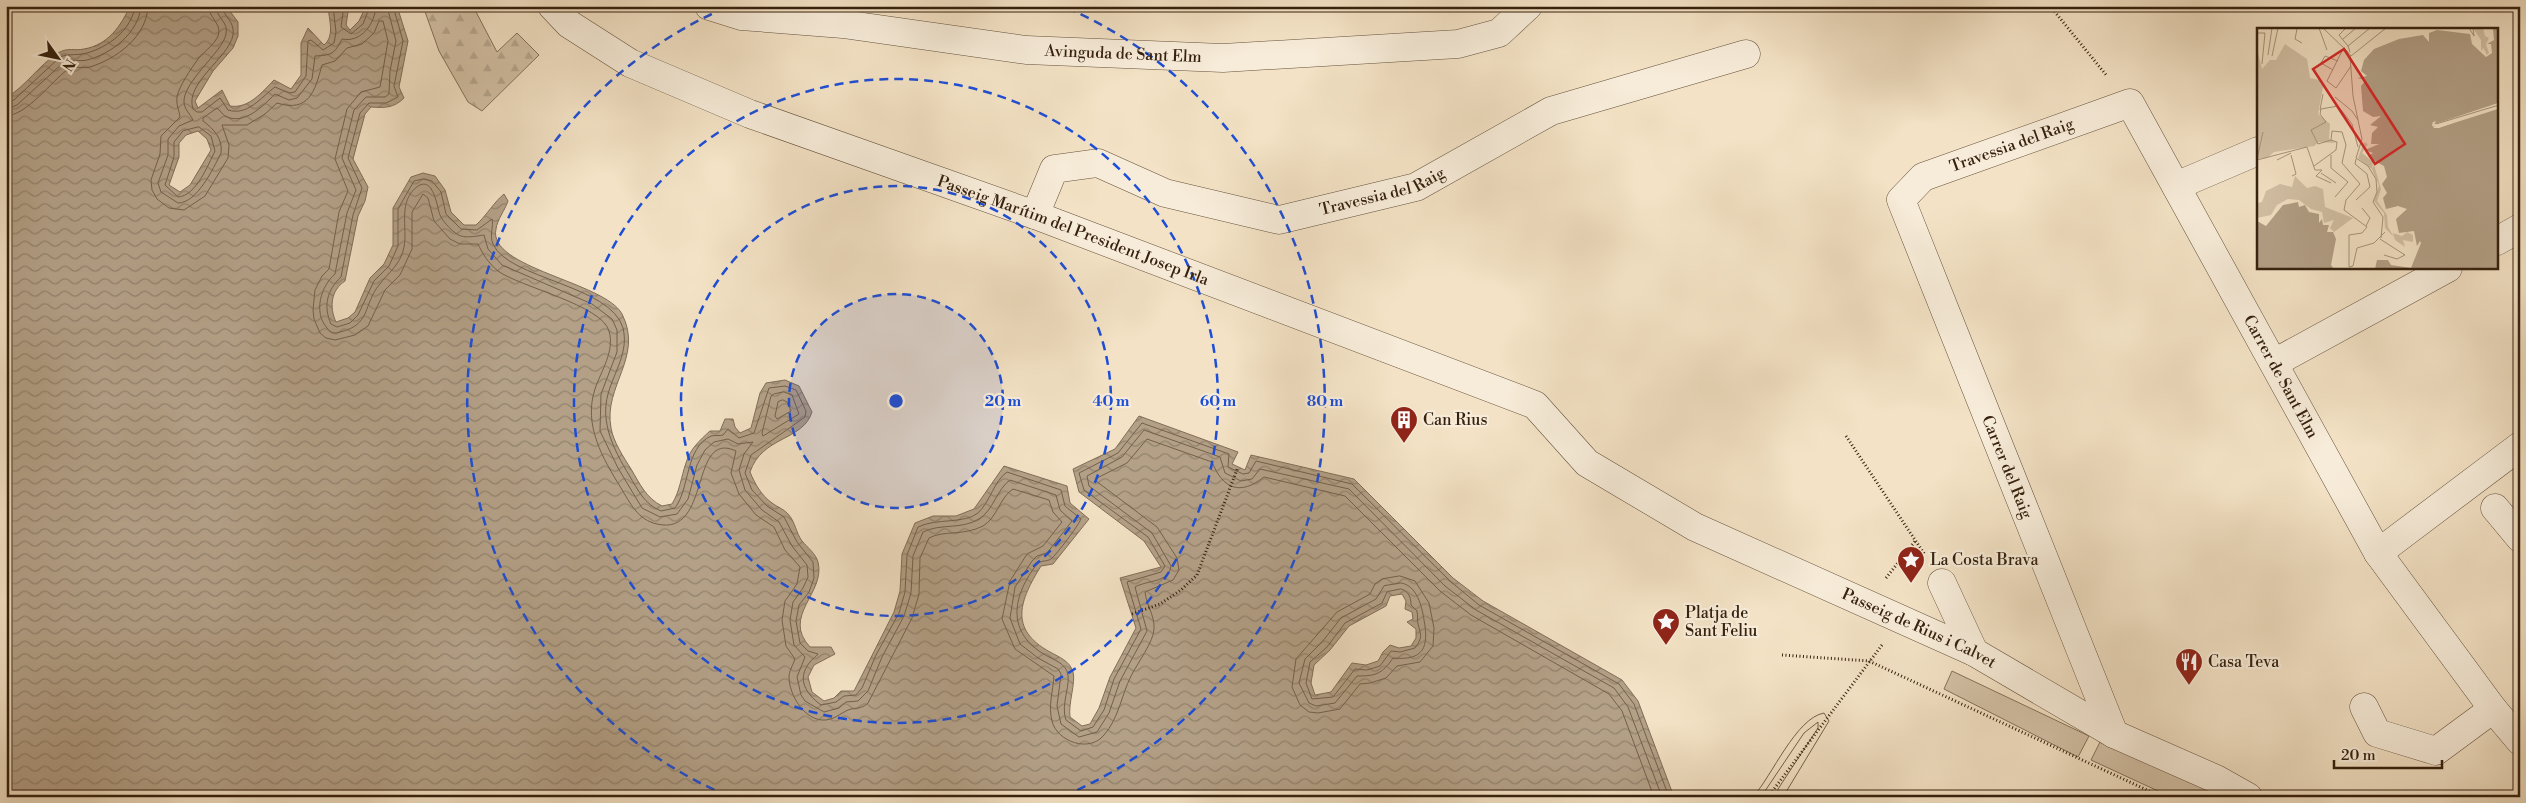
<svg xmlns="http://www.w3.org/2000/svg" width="2526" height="803" viewBox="0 0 2526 803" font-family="'Libre Bodoni',serif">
	<defs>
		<pattern id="forest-firs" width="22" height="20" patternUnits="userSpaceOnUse" patternTransform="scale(1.25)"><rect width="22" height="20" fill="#d3c1a6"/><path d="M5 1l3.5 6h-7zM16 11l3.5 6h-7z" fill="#b6a68e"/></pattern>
		<pattern id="water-waves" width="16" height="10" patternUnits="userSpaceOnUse" patternTransform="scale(1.25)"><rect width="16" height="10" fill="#b3a087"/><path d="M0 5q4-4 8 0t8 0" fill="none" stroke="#92826d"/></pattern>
	</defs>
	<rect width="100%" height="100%" fill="#f3e2c5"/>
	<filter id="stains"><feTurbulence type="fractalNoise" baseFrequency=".004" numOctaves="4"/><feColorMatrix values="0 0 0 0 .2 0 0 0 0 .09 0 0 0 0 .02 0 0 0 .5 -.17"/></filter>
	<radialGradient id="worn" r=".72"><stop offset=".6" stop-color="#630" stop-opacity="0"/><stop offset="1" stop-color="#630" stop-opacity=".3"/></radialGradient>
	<!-- forest -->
	<path fill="url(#forest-firs)" stroke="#84715a" d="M423 6H478L475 10 497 52 517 33 539 55 482 111 468 102 439 51Z"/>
	<!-- garden -->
	<path fill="#d3c1a6" stroke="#84715a" d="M1952 671 2089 736 2078 757 1944 689Z
		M2100 742 2223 796 2171 797 2091 760Z"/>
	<!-- water -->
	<path fill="url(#water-waves)" stroke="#816d57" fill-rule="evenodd" d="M130 6H226L238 22V36L233 48 213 71 195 101 198 108 222 90 230 106C249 109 262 92 274 80L291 89 301 75V43L308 28 324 45C335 36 329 20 328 6H349L346 25 350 30 359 21 366 6H397L408 41 399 87 404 98C394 108 385 108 371 107L365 114 353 159 368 187 365 201 358 216 345 281C331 290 329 307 336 322L348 318 355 312 370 278 384 264 393 245V208L411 177 423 173 435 176 445 190 451 212 464 225H476C487 215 494 202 504 194L508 201C505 210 497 220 496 229 487 268 605 282 622 314 644 357 603 386 611 428 613 441 624 458 631 469 640 484 646 498 662 506L672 504C680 491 681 477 686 463 690 449 700 440 710 431H720L725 419H733L735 427 740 433 751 428 760 393 766 383 785 380 799 386 812 412C803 441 762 436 750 472 755 484 761 495 772 503 777 507 784 509 788 514 795 521 796 533 802 541 807 547 816 554 818 562 826 593 781 616 810 647H831L835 654 814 665 808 677 812 692 824 701 834 698 841 691H854L894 612 900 591 902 554 915 523 933 516H956L974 509 1004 466 1067 486 1070 503 1089 519 1053 564 1041 566C1020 600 1008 629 1050 652 1059 657 1070 661 1073 672 1076 682 1068 704 1070 717L1082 726 1090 724 1099 708 1110 677 1136 628 1120 578 1161 567 1144 541 1079 492 1073 469 1115 449 1139 416 1238 452 1232 464 1245 470 1251 455 1354 479 1453 578 1483 601 1622 680 1638 701 1674 797H6V98C26 86 39 65 58 53 68 47 75 51 84 49 108 45 121 26 130 6ZM198 131 207 139 211 150 190 185 180 192 169 185 179 157V143L186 135ZM1402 594 1406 601 1405 609 1412 612 1413 619 1407 622 1416 629V638L1411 646 1399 648 1390 645 1383 652 1378 661 1366 665 1352 663 1331 692 1315 695 1311 683 1314 665 1330 650 1349 626 1386 606 1390 596Z"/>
	<!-- pier -->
	<path fill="#f3e2c5" d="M1825 706 1836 719 1787 797H1746L1757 784 1796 726 1809 713Z"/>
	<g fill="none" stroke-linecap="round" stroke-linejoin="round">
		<!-- shore -->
		<path stroke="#74604a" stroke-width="1" d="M208 6C209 16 219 23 219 31 219 42 204 51 198 59 191 69 179 86 177 97 176 104 179 110 180 117L161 136 160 154 151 180 152 190 157 199 169 208 184 210 205 196 228 158 229 145 222 125H247L265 114 277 103C309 113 315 91 322 65L335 61 347 48 362 44 374 33 379 21H383L388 41 380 87 361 92 347 109 335 159 348 191 339 212 329 269 322 276 315 290 313 310 314 319 320 333 326 338 335 340 355 335 368 326 385 290 400 275 412 249V212L423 194 428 198 434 221 450 239 460 244H478C482 253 489 264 498 271 520 287 602 305 609 331 615 351 601 371 595 389 583 425 603 459 621 488 630 503 638 520 657 524 712 537 689 429 736 451L731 473 739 494 756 515 774 527 785 550 800 567 797 584 785 601 782 620 786 646 795 659C793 665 789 671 789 677 789 695 805 722 826 720 836 719 843 711 851 709 858 708 863 708 868 703L912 618 919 594 920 558 929 538C944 530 964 536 983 526 997 518 1000 497 1013 489L1049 500 1053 512 1062 522 1043 546 1027 554 1010 581 1002 619 1015 649 1054 676C1053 691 1048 706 1052 721 1057 742 1090 753 1104 735 1119 718 1121 696 1131 676 1137 664 1154 641 1154 629 1155 616 1146 604 1145 592L1173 580 1179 570 1177 558 1157 527 1096 481 1097 478 1127 463 1147 439 1212 462C1223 489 1240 496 1264 477L1345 496 1440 591 1471 615 1609 694 1622 711 1654 797
			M216 6C216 18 229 22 226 34 223 52 182 82 184 103 185 110 190 114 193 120L179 126 168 139V155L158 183 161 192 178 203C197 203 213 169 221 153 223 139 214 129 203 121V118L217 108C220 110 222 114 225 116 244 126 263 106 275 94L289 100 297 98 312 79 315 56C331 55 334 55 342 39 361 43 375 24 376 6
			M222 6C224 18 235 21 233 35 229 58 184 83 193 109L197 112H202L220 98 228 110C248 116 260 98 275 87L289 93 295 92 306 76 308 41 311 40 323 50 334 43 336 32 333 6
			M344 6 341 27 351 34 363 24 370 6
			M387 6 396 41 390 71 389 94 385 97H366L354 110 342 158 356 190 347 213 335 274C321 286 313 312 327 328 330 333 335 334 340 332 371 325 363 305 379 285 389 272 401 264 404 247 408 228 397 201 418 186 434 176 437 208 440 215 443 222 454 234 461 236 468 238 477 236 484 235L488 249 502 265 592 304 612 319 617 330V352L601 394 600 431 618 468 642 508 660 517 677 514 688 499 697 465 705 450 714 442 728 439 738 444 753 442 744 454 739 470 745 490 762 510 779 522 792 546 807 565 808 577 803 588 793 602 790 620 794 645 805 657 797 677 801 695 805 701 824 712 839 708 846 702 858 701 868 691 882 657 904 616 911 593 913 556 923 532C941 523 961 530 979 519 993 511 997 489 1010 480L1056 495 1060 510 1072 521 1047 553 1037 556 1032 561 1015 587 1010 618 1020 644 1038 658 1058 669 1061 674 1057 706 1061 724 1079 737 1097 732 1109 713 1120 681 1147 631 1135 587C1147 580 1169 583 1171 566L1152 533 1089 486 1087 476 1122 457 1144 430 1220 457 1225 473 1241 481 1252 479 1260 469 1349 489 1445 586 1476 610 1614 688 1628 707 1662 797
			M393 6 403 41 394 86 398 97 386 103H369L360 113 348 158 362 188 353 215 341 277C327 290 323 306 331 324L337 327 350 323 358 315 374 281 389 266 398 246V209L414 181 423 179 432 181 441 192 446 214 461 229 477 230 492 219C494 226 489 235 493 244 508 279 611 285 623 328 629 352 614 372 608 394 600 423 614 450 629 475 638 490 644 504 661 511L675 508C690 488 685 448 711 436 714 435 720 436 723 435L728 429 739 438 754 433 769 388 785 386 796 390 806 411 805 417 751 455 745 473 752 490 767 506 784 517 797 542 813 562 814 578 809 592 799 605 796 621 800 643 808 651 818 654C816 657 813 658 810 662 796 679 806 694 821 705L836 702 844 696 856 695 862 688 876 655 899 613 905 592 907 555 918 527C936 518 965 524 978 513 990 502 994 481 1007 472L1061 490 1065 506 1081 519C1078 526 1057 554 1051 559 1046 562 1041 560 1037 564 1013 595 1006 630 1042 653 1051 659 1062 661 1067 671 1072 683 1060 705 1066 720L1081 731 1093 727 1104 710 1114 679 1141 629 1127 582 1161 572 1165 566 1148 537 1084 490 1079 473 1118 453 1142 423 1229 454 1228 467 1243 474 1249 473 1256 461 1352 484 1450 581 1479 605 1619 684 1634 704 1669 797
			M6 102 14 100 60 57C70 53 77 56 87 53 108 47 132 30 135 6
			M6 109 17 105 64 62C72 58 79 62 87 60 111 54 139 33 141 6
			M6 116C27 115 51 82 67 70 73 65 82 69 90 67 116 59 147 37 148 6
			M199 127 211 136 215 151C208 165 196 196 178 197L165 185 174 157V142L183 131Z
			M784 392 792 395 799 414 763 436 762 433 771 396 774 394Z
			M783 400 787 402 791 411 777 419 775 416 778 402Z
			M1400 576 1415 581 1429 603 1434 628 1433 646 1420 662 1397 666 1386 678 1370 683 1360 684 1340 709 1318 713 1309 712 1300 705 1292 687 1296 659 1337 612 1370 594 1375 584 1382 579Z
			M1401 583C1417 585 1422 607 1424 620 1429 647 1424 661 1393 658 1382 674 1376 676 1357 676L1335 703 1316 706 1309 703 1299 683 1305 659 1322 642 1341 618 1376 599 1384 586Z
			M1401 589C1409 591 1411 598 1411 605L1417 611C1418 615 1417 621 1418 624 1421 636 1423 637 1415 648L1400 652 1391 651 1380 666 1367 670 1355 669 1333 697 1312 699 1306 683 1310 662 1327 647 1345 623 1382 603 1387 592Z
			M1753 797C1772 776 1796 718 1824 713L1829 721 1783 797
			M1761 797 1804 733 1818 722V728L1778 789 1777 797"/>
		<defs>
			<g id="street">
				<path id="s1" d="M552 6 569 24 630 63 750 114 1035 215 1535 405 1587 463 1695 527 1974 652 2114 734 2216 779 2248 797"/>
				<path id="s2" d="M709 6 741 16 843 24 1026 50 1223 58 1458 44 1499 33 1528 6"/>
				<path d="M2176 186 2258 151"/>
				<path id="s3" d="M1035 215 1054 169 1098 163 1165 193 1279 220 1416 187 1551 111 1746 54"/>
				<path d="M2497 241 2520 228"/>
				<path d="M2274 363 2448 268"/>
				<path d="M2495 508 2520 538"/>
				<path d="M2378 553 2520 446"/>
				<path d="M1942 583 1974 652"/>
				<path d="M2364 707 2377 733 2436 751 2493 709"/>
				<path id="s4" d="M2114 734 1901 200 1923 177 2130 103 2378 553 2493 709 2520 741"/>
			</g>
		</defs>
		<!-- street casing -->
		<use href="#street" stroke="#65513c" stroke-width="29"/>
		<!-- path -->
		<path stroke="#36210e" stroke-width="3" stroke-dasharray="1 2.5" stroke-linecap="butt" d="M2050 6 2107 76
			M1846 436 1925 555
			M1886 578 1916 540
			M1132 614 1160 604 1181 590 1197 575 1238 467
			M1782 655 1869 661 2162 797
			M1768 797 1882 645"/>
		<!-- street -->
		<use href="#street" stroke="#f7ecd9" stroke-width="28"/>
	</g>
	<!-- distance rings -->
	<circle cx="896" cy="401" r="107" fill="#1d4ed8" fill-opacity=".12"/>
	<g fill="none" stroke="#1d4ed8" stroke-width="2.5" stroke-dasharray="9 6">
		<circle cx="896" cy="401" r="107"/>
		<circle cx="896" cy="401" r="215"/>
		<circle cx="896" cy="401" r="322"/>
		<path d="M728 796A429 429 0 0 1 725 8M1067 8A429 429 0 0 1 1064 796"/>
	</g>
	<!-- icons -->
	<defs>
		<symbol id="building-pin" viewBox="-11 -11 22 30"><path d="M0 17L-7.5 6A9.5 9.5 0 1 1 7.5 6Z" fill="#8f2418" stroke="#f7ecd9"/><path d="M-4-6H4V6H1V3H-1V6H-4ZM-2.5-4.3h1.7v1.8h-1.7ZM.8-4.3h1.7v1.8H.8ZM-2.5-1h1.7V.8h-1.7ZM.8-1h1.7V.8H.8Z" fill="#fff"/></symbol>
		<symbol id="sight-pin" viewBox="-11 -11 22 30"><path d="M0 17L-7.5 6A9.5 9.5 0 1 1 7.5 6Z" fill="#8f2418" stroke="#f7ecd9"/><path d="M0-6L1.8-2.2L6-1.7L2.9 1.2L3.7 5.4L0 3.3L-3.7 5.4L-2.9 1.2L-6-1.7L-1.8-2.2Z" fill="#fff"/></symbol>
		<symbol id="restaurant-pin" viewBox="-11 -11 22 30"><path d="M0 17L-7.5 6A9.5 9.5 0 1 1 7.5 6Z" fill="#8f2418" stroke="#f7ecd9"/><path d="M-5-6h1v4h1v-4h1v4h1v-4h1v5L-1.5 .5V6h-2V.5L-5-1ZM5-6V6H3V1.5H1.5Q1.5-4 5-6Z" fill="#fff"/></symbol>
	</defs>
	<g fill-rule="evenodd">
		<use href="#building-pin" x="1388" y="404" width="32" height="43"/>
		<use href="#sight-pin" x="1895" y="544" width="32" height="43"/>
		<use href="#sight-pin" x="1650" y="606" width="32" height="43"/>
		<use href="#restaurant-pin" x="2173" y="646" width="32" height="43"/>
	</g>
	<g text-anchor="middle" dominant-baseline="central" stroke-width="4.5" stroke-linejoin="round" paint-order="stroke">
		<!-- street labels -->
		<g font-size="16" fill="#36210e" stroke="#f7ecd9">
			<text stroke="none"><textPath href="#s2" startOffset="418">Avinguda de Sant Elm</textPath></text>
			<text stroke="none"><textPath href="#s4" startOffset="701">Travessia del Raig</textPath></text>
			<text stroke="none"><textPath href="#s3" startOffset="392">Travessia del Raig</textPath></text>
			<text stroke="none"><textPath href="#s1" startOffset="571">Passeig Marítim del President Josep Irla</textPath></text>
			<text stroke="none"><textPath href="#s4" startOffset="1139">Carrer de Sant Elm</textPath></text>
			<text transform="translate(2007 467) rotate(68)">Carrer del Raig</text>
			<text stroke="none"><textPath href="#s1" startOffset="1514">Passeig de Rius i Calvet</textPath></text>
		</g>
		<!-- poi labels -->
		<g font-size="16" fill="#36210e" stroke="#f7ecd9" text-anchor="start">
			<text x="1423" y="420">Can Rius</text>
			<text x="1930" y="560">La Costa Brava</text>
			<text x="1685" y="613">Platja de<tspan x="1685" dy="18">Sant Feliu</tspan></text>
			<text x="2208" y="662">Casa Teva</text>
		</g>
	</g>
	<!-- overview -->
	<g transform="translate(2257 28)">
		<rect width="241" height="241" fill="#f3e2c5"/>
		<path d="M216 0H226L228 8 232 10 229 16 232 25 230 27 226 20 224 23V12ZM117 137 124 161 120 173 130 187 131 199 137 209 128 200 127 185 117 173 122 157 115 141Z" fill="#d3c1a6"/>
		<path d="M28 16 50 31 53 50 62 52 66 59 61 86 73 96 72 111 79 115 62 114 57 118 17 124 10 130 0 131V21L5 41 13 32H19ZM107 114 111 116 105 125 116 134 115 141 101 130ZM38 148 50 160 58 158 66 161 68 179 96 190 77 204 73 200 77 192 67 195 65 184 54 181 42 172 31 171 20 177 14 187 0 190V175L5 174 9 163 23 156 35 159ZM150 204 156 207V214L146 212 148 219 138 212 136 205 145 208Z" fill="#d3c1a6"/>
		<path d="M236 1H241V75L175 97 181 100 241 81V241H118L120 232H131L134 237 154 240 164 215 163 213 160 218 157 203 142 205 139 191 150 181 141 178 129 181 126 170 130 165 125 156 130 149 127 138 114 131 111 128 116 125 108 122 122 116H114L115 105 121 99 113 97 124 88 116 89 106 83 104 58 109 52 100 50 110 48 104 43 107 32 117 21 142 11 166 7 172 14V5L180 2 213 6 215 16 229 29 235 25 234 16H230L237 12ZM41 174 42 179 48 177 52 184 62 186V195L65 191 66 197H72L70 204H76L79 211 74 237 77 241H0V193L9 198 26 177Z" fill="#b3a087"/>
		<path d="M242 78 182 100H177L175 97 176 94 179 93 176 98 180 99Z" fill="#f3e2c5"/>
		<path fill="none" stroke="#a7957c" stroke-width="1" d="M62 0 70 22M66 0 91 24M89 0 82 7 91 18M212 0 217 8 216 0M40 1 38 11 45 15M0 5H8L5 36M86 11 99 0M86 21 70 53 79 60 94 38M91 24 94 28 129 0M93 24 91 18 113 0M11 27 15 0M15 28 21 0M93 28 96 68 105 111 99 130 111 138 119 151 120 164 116 174 126 189 124 210M76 42 64 35 68 28 81 33M78 69 95 83 101 92M63 82 66 66M179 96 242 77M74 112 75 103 85 104 89 117 85 135 103 156 89 172 87 182 110 199 105 205 92 207V239L96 238 100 220 117 215 128 204M74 112 61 116 54 102 69 94 63 86 64 81 81 78 95 96 101 119M34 127 39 146 35 148M74 127V140L91 154 78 169M0 131 6 104M99 131 98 136 110 146 113 159 99 172M0 132 50 119 58 142H65L59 148 74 155M20 132 34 125M57 138 79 122 80 114 74 112M64 145 79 155M105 180 113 190 109 198M123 211 148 227M127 227 140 231 148 227"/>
		<path fill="#d62828" fill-opacity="0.15" stroke="#d62828" stroke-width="2.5" d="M87 21 148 116 118 136 56 41Z"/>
		<rect width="241" height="241" fill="none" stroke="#36210e" stroke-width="2.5"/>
	</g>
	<circle cx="896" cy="401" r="8" fill="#1d4ed8" stroke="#f7ecd9" stroke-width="2.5"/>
	<g font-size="15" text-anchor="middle" font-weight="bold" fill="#1d4ed8" stroke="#f7ecd9" stroke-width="4.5" stroke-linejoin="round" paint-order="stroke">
		<text x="1003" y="406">20 m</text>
		<text x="1111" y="406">40 m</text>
		<text x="1218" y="406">60 m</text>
		<text x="1325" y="406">80 m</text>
	</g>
	<!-- margin -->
	<rect width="2526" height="803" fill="none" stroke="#f3e2c5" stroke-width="25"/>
	<rect x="8" y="8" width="2511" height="788" fill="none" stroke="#36210e" stroke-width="2.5"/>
	<rect x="12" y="12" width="2501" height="778" fill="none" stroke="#36210e"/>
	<!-- north arrow -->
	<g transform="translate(58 58) rotate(123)" stroke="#f7ecd9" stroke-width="4" paint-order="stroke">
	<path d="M0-4L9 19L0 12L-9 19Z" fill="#36210e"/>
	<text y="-8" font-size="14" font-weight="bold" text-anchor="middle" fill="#36210e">N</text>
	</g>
	<!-- scale -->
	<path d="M2334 760v8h108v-8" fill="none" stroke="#36210e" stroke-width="2.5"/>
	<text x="2341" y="760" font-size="15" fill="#36210e" stroke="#f7ecd9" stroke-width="4" paint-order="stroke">20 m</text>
	<rect width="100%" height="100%" filter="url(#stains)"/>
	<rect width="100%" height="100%" fill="url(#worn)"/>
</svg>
